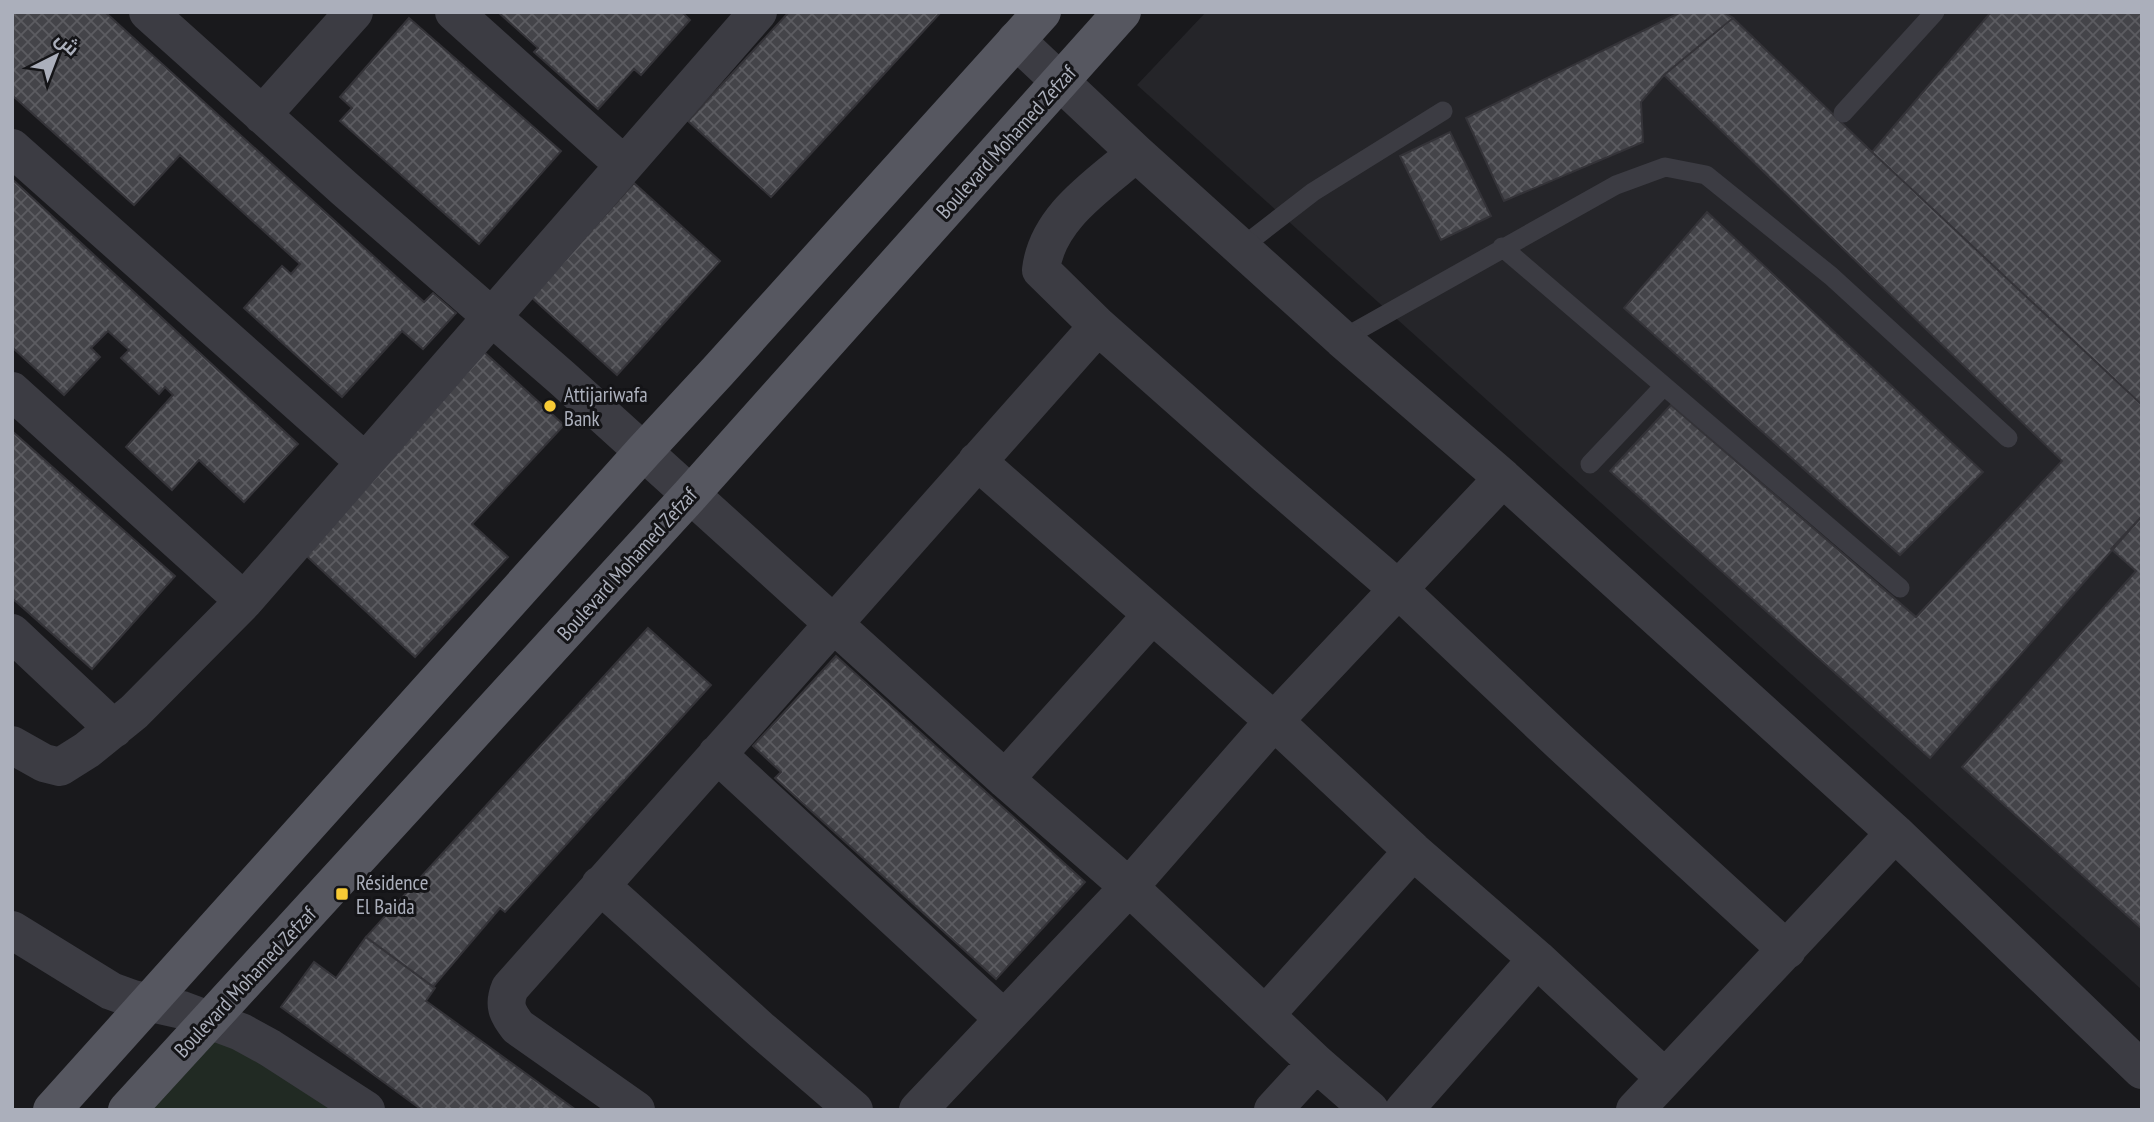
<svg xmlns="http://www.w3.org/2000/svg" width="2154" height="1122" viewBox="0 0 2154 1122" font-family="'PT Sans Narrow',Cairo,sans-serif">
	<defs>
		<pattern id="building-cross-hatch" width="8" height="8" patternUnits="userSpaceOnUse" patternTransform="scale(1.75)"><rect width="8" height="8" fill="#444449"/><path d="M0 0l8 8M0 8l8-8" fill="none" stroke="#5c5c61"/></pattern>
	</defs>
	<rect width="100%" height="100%" fill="#19191c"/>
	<!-- built -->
	<path fill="#252529" d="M1206 12H2142V990L1137 85Z"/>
	<!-- green -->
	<path fill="#212a23" d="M224 1014 377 1110H139Z"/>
	<!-- building -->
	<path fill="url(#building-cross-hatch)" stroke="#343338" stroke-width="2" d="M12 12H105L424 302 433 293 456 313 423 349 402 331 342 397 244 308 282 266 291 274 300 264 180 155 134 205 12 95Z
		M498 12H682L690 20 641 75 634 69 598 109 534 52 538 48Z
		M789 12H941L771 197 688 121Z
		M1681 12H1723L1733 18 1664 75 1641 102 1643 142 1504 201 1466 118Z
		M1991 12H2142V405L1872 152Z
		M409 18 561 151 479 244 340 121 352 108 340 97Z
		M1733 18 1872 152 2142 405V516L1930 758 1610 471 1671 405 1916 617 2062 461 1664 75Z
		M1450 132 1491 216 1441 240 1400 156Z
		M12 179 298 444 244 502 199 460 172 490 126 447 173 395 165 387 159 394 121 358 129 350 108 331 91 348 100 357 64 395 12 347Z
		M634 183 720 261 617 375 531 297Z
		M1707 212 1983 472 1900 555 1624 308Z
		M483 351 564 425 472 524 508 557 415 657 299 549Z
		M12 431 175 576 92 669 12 598Z
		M2142 516V929L1962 767 2136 571 2111 549Z
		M648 628 711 685 505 912 500 908 433 987 366 937Z
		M836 656 1085 882 996 979 775 778 781 772 753 746Z
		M366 937 435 988 426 1001 576 1110H422L281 1007 314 962 336 978Z"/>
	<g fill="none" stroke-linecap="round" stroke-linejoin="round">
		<!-- service -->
		<path stroke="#3c3c43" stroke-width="19" d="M1843 113 1935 12
			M1242 247 1313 192 1443 111
			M1502 247 1900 588
			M1342 339 1616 185 1665 167 1706 175 1831 276 2008 438
			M1590 464 1664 386"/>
		<!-- minor -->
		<path stroke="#3c3c43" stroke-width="38" d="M148 12 345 189 562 378 1005 779 1129 887 1316 1063 1370 1110
			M454 12 624 165
			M1016 40 1136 153 1342 339 1503 478 1895 833 2142 1070
			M262 115 354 12
			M12 148 365 462
			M1136 153C1099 185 1047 217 1041 270L1098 326 1266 475 1398 589 1562 744 1787 950
			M12 391 244 601
			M977 461 1274 721 1413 851 1537 959 1665 1078
			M12 633 114 729
			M12 745 44 763 60 767 87 750 134 712 244 601 758 12
			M717 754 1004 1019
			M1005 779 1152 615
			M600 885 760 1029 854 1110
			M1266 1014 1413 851
			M636 1110 518 1027C507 1013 503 1005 510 988L1098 326
			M918 1110 1129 887 1274 721 1503 478
			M1273 1110 1316 1063
			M1404 1110 1537 959
			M1635 1110 1895 833"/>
		<!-- tertiary -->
		<path stroke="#3c3c43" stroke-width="38" d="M12 930 111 991 133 999 182 1010 241 1032 270 1048 366 1110"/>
		<!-- primary -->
		<path stroke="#565760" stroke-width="38" d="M52 1110 643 452 718 371 1042 12
			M127 1110 691 494 1122 12"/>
	</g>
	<!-- markers -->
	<g fill="#f7ca35" stroke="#141417" stroke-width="2.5">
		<circle cx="550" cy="406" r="7"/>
		<rect x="335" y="887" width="14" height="14" rx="3.5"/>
	</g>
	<g text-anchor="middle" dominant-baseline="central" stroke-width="6" stroke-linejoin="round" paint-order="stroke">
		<!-- street labels -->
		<g font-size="21" fill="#abafbb" stroke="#141417">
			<text transform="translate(1006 142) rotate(-48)">Boulevard Mohamed Zefzaf</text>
			<text transform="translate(627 564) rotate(-48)">Boulevard Mohamed Zefzaf</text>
			<text transform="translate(245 982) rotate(-47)">Boulevard Mohamed Zefzaf</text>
		</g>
		<!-- poi labels -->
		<g font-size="21" fill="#abafbb" stroke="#141417" text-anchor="start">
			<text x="564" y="394">Attijariwafa<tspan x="564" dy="24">Bank</tspan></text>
			<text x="356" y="882">Résidence<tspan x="356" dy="24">El Baida</tspan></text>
		</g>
	</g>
	<!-- border -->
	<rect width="2154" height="1122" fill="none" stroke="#abafbb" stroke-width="28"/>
	<!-- north arrow -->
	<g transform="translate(56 56) rotate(42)" stroke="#141417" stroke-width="5" paint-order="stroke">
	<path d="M0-5L12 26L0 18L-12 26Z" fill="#abafbb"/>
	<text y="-10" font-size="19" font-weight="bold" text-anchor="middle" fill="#abafbb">ش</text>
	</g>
</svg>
